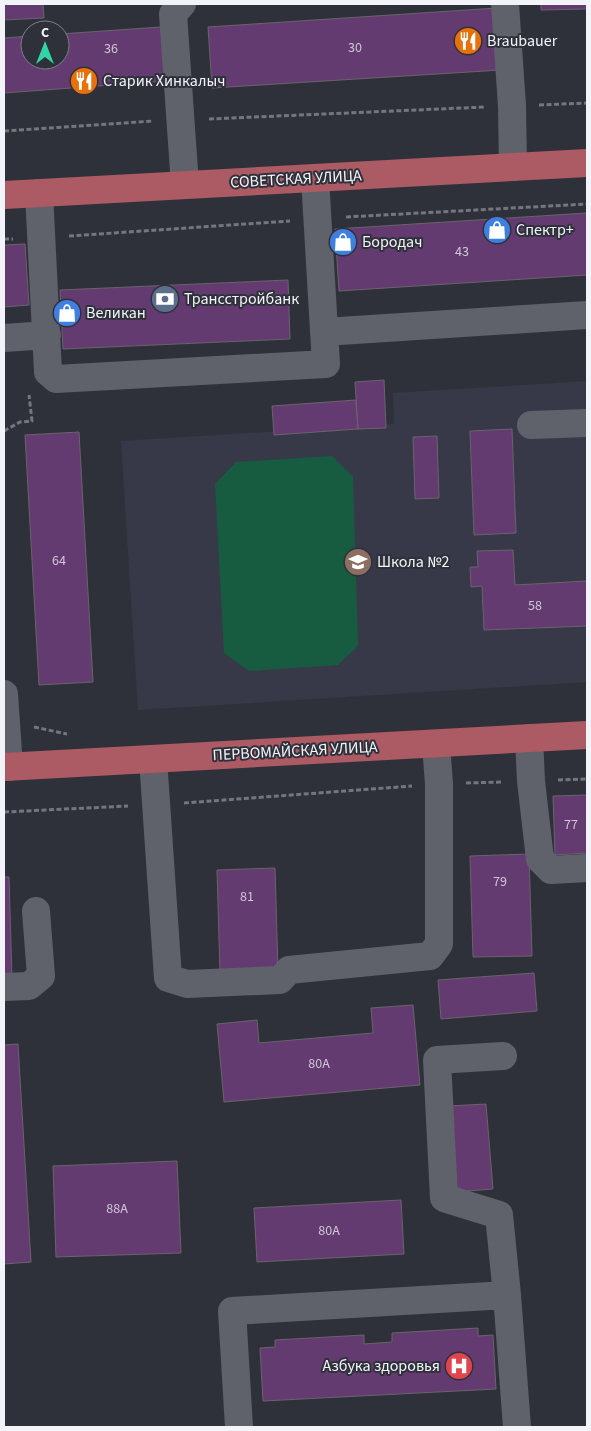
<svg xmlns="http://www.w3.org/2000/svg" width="591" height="1431" viewBox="0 0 591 1431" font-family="'Source Sans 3',sans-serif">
	<rect width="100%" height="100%" fill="#2f313a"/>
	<!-- built -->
	<path fill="#373948" d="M587 381V682L138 710 121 441 394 424 393 393Z"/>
	<!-- green -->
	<path fill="#175c40" d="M332 456 353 477 358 646 338 665 249 671 224 653 215 484 236 462Z"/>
	<!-- building -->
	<path fill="#643b70" stroke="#6a636c" d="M4 4H43L44 18 4 20Z
		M541 4H587V9L541 10Z
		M497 8 501 70 212 88 208 27Z
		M161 27 165 81 4 93V38L30 36V60H60V34Z
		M587 213V275L339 291 335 229Z
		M25 244 29 305 4 307V245Z
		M288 280 290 339 63 349 60 290Z
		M384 380 386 428 358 429 355 382Z
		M356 400 358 429 274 435 272 406Z
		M512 429 516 533 474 535 470 431Z
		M79 432 93 682 39 685 25 435Z
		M437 436 439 498 415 499 413 437Z
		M513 550 515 585 587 581V626L484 630 482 586 471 587 470 567H478L477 551Z
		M587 795V853L555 855 553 796Z
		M529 854 532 956 473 957 470 856Z
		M275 868 278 970 220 972 217 870Z
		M4 877H9L12 978H4Z
		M534 973 537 1011 441 1019 438 980Z
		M413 1005 420 1085 224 1102 217 1024 257 1020 259 1043 373 1033 371 1008Z
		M18 1044 31 1262 4 1264V1045Z
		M486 1104 493 1189 456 1192 449 1106Z
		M177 1161 181 1253 56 1257 53 1166Z
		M401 1200 404 1254 257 1262 254 1208Z
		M478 1328V1336L493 1335 496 1389 263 1401 260 1348 275 1347V1340L364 1335V1344L392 1342V1333Z"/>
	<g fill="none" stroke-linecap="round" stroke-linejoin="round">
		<!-- path -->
		<path stroke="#74757d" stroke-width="3" stroke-dasharray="5 2.5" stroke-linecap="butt" d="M539 105 587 103
			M209 119 485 107
			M4 131 153 121
			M346 217 587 204
			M69 236 290 221
			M4 239H13
			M4 431 20 422 32 421 29 395
			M34 727 67 734
			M558 780 587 779
			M466 783 502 782
			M184 803 412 786
			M4 812 128 806"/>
		<!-- minor -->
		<path stroke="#60626b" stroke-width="28" d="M182 4 173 14 185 185
			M505 4 512 106 513 167
			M39 193 48 372 56 379 326 364 315 178
			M324 332 587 315
			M4 338 47 335
			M531 425 587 423
			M4 694 9 767
			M529 738 531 781 540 859 551 870 587 868
			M153 759 168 978 187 984 280 980 289 970 430 956 439 944V784L436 744
			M4 987 29 986 41 976 36 911
			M503 1056 437 1060 444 1198 499 1215 507 1295 517 1427
			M239 1427 232 1311 507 1295"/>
		<!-- major -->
		<path stroke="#ac5a63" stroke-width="28" d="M4 195 587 163
			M4 767 587 735"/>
	</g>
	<!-- icons -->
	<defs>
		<symbol id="restaurant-disc" viewBox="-11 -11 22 22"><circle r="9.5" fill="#e8710a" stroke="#2f313a"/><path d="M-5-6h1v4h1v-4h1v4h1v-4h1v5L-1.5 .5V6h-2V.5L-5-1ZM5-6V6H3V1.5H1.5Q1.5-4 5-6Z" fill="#fff"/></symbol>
		<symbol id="shop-disc" viewBox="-11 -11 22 22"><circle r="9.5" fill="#3f7fe0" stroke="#2f313a"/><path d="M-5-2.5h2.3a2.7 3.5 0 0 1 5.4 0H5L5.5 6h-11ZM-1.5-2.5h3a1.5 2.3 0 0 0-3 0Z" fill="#fff"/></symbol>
		<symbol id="bank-disc" viewBox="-11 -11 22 22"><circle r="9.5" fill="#5c6f8a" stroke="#2f313a"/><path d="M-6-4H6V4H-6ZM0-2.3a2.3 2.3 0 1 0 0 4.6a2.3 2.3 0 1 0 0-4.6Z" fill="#fff"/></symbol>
		<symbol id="school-disc" viewBox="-11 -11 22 22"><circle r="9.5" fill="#8d6e63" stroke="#2f313a"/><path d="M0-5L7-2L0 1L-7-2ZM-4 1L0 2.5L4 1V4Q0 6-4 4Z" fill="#fff"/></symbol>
		<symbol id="hospital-disc" viewBox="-11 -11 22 22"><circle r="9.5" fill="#e0444e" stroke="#2f313a"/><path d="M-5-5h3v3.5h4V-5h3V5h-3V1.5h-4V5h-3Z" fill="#fff"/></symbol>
	</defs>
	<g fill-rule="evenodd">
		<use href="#restaurant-disc" x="452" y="25" width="32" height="32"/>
		<use href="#restaurant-disc" x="68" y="65" width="32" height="32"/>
		<use href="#shop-disc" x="481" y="214" width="32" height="32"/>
		<use href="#shop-disc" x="327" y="226" width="32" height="32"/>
		<use href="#bank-disc" x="149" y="283" width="32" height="32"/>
		<use href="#shop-disc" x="51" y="297" width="32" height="32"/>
		<use href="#school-disc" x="342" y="546" width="32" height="32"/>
		<use href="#hospital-disc" x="443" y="1350" width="32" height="32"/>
	</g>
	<g text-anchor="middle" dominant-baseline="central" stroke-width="4" stroke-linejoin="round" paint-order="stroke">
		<!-- number labels -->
		<g font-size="14" fill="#cfc6d8">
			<text x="355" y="48">30</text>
			<text x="111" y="49">36</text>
			<text x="462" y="252">43</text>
			<text x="59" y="561">64</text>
			<text x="535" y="606">58</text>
			<text x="571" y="825">77</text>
			<text x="500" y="882">79</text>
			<text x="247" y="897">81</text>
			<text x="319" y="1064">80А</text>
			<text x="117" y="1209">88А</text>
			<text x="329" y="1231">80А</text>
		</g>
		<!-- poi labels -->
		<g font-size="16" fill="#f3f4fa" stroke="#2f313a" text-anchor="start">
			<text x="487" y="41">Braubauer</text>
			<text x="103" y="81">Старик Хинкалыч</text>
			<text x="516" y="230">Спектр+</text>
			<text x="362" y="242">Бородач</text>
			<text x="184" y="299">Трансстройбанк</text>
			<text x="86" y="313">Великан</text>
			<text x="377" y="562">Школа №2</text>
			<text x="440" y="1366" text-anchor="end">Азбука здоровья</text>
		</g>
		<!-- street labels -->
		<g font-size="16" fill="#f3f4fa" stroke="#2f313a">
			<text transform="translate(296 179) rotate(-3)">СОВЕТСКАЯ УЛИЦА</text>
			<text transform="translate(295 751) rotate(-3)">ПЕРВОМАЙСКАЯ УЛИЦА</text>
		</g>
	</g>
	<!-- border -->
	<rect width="591" height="1431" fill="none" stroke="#f3f4fa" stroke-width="10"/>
	<!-- north arrow -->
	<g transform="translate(45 45)"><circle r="24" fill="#2f313a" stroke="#7d7f87"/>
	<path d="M0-4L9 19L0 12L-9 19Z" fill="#32d4a8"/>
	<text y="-8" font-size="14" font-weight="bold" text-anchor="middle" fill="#f3f4fa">С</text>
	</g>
</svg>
